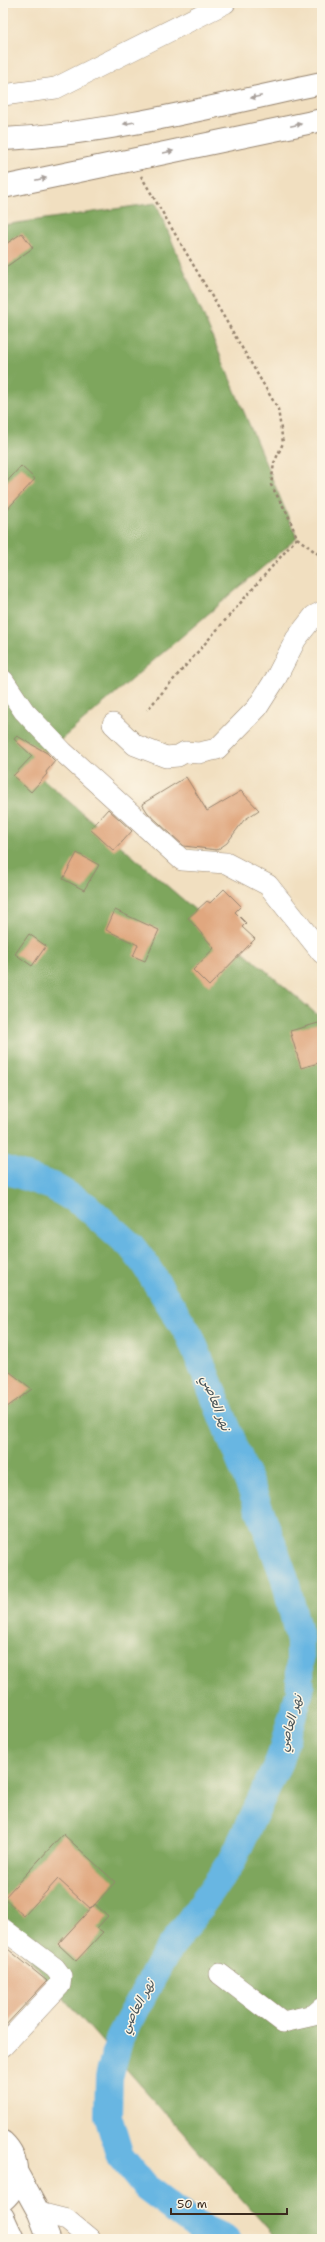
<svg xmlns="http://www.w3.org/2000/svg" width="325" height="2242" viewBox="0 0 325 2242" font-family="'Shantell Sans','Playpen Sans Arabic',sans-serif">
	<rect width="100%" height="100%" fill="#fcf5e5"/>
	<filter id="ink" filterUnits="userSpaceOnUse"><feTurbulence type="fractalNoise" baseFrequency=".025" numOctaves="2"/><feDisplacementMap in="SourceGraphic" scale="8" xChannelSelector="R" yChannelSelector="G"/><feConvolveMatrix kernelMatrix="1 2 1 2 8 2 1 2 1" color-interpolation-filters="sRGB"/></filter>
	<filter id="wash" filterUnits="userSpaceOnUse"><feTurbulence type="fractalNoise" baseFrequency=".012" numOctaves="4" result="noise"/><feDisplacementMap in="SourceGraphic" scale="16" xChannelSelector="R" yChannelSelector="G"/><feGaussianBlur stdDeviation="0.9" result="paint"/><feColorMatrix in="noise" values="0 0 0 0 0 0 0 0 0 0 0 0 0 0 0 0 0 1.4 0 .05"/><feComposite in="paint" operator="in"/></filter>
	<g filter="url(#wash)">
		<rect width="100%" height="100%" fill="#f1dfc0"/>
		<!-- forest -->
		<path fill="#7ea65d" stroke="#5c683e" d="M156 203 297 538 29 767 322 1019V2239H277L3 1930V225Z"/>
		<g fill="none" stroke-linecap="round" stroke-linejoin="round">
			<!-- river -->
			<path stroke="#68b6e2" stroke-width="28" d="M3 1169 52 1186 86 1206 131 1246 144 1263 190 1336 261 1513 285 1579 300 1642V1691L279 1761 231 1863 163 1958 120 2037 109 2077 108 2116 120 2156 146 2188 194 2224 227 2239"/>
		</g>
		<g id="blocks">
			<!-- building -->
			<path fill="#e0a77f" d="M22 233 33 248 3 269V246Z
				M21 466 35 479 3 514V486Z
				M17 736 47 753 55 761 46 772 47 774 31 792 13 776 32 756 14 739Z
				M186 777 207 811 241 791 259 810 244 820 227 843 217 850 184 846 148 813 142 804Z
				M108 809 132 831 114 851 90 829Z
				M77 853 99 865 84 890 63 879Z
				M224 889 241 906 235 912 246 923 242 927 255 939 209 986 193 970 214 948 188 918 207 901 210 903Z
				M115 910 159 930 145 961 133 956 138 945 106 930Z
				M29 934 46 946 32 966 15 954Z
				M322 1022V1062L301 1068 290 1031Z
				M10 1372 32 1389 3 1410V1378Z
				M63 1834 115 1882 91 1909 58 1879 24 1916 4 1898Z
				M95 1904 108 1916 97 1928 103 1932 76 1961 58 1944Z
				M3 1945 47 1981 3 2028Z"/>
		</g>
	</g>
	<g filter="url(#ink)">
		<use href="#blocks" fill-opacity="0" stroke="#96846f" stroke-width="1"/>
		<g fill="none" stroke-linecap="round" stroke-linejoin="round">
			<defs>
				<path id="minor" d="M3 95 56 88 225 3
					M3 680 24 711 63 752 182 860 226 863 268 885 322 953
					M113 724 135 745 166 757 178 756 185 752 199 753 217 749 257 708 276 678 296 639 314 616 322 612
					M3 1929 55 1968 61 1976 60 1985 3 2046
					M220 1974 283 2022 314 2015 322 2008
					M39 2213 67 2220 90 2239"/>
				<path id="major" d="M3 2142C20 2158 21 2185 3 2200
					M17 2173 39 2213 49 2239
					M3 2217 13 2239"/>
				<path id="highway" d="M3 139C111 134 217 105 322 83
					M3 187 322 120"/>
			</defs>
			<!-- minor casing -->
			<use href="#minor" stroke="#96846f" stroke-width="22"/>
			<!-- major casing -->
			<use href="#major" stroke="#96846f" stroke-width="24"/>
			<!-- highway casing -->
			<use href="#highway" stroke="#96846f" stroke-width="24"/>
			<!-- path -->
			<path stroke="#96846f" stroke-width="2.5" stroke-dasharray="3 3" stroke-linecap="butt" d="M141 176 278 409 283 443 274 463 271 485 288 515 297 538 147 710
				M297 538 322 557"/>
			<!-- minor -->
			<use href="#minor" stroke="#fff" stroke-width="21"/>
			<!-- major -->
			<use href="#major" stroke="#fff" stroke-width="22"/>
			<!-- highway -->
			<use href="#highway" stroke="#fff" stroke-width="22"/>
		</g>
		<!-- one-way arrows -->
		<defs><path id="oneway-solid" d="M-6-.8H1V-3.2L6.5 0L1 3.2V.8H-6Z"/></defs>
		<g fill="#a79f9a">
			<use href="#oneway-solid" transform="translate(256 97) rotate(168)"/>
			<use href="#oneway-solid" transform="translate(129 123) rotate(170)"/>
			<use href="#oneway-solid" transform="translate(296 125) rotate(-12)"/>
			<use href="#oneway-solid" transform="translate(168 152) rotate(-12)"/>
			<use href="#oneway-solid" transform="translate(41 179) rotate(-12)"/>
		</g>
	</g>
	<g text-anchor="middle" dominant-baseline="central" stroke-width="3" stroke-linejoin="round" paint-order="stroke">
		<!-- water labels -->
		<g font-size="13" font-style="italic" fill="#485459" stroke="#fcf5e5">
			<text transform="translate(216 1403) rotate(69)">نهر العاصي</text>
			<text transform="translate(290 1723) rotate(-74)">نهر العاصي</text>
			<text transform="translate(137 2006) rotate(-61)">نهر العاصي</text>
		</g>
	</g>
	<!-- margin -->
	<rect width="325" height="2242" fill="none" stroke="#fcf5e5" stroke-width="16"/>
	<!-- scale -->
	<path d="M171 2208v6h116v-6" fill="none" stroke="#3b2a1e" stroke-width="2"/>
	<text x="177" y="2208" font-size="12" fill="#3b2a1e" stroke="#fcf5e5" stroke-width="3" paint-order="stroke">50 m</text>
</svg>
